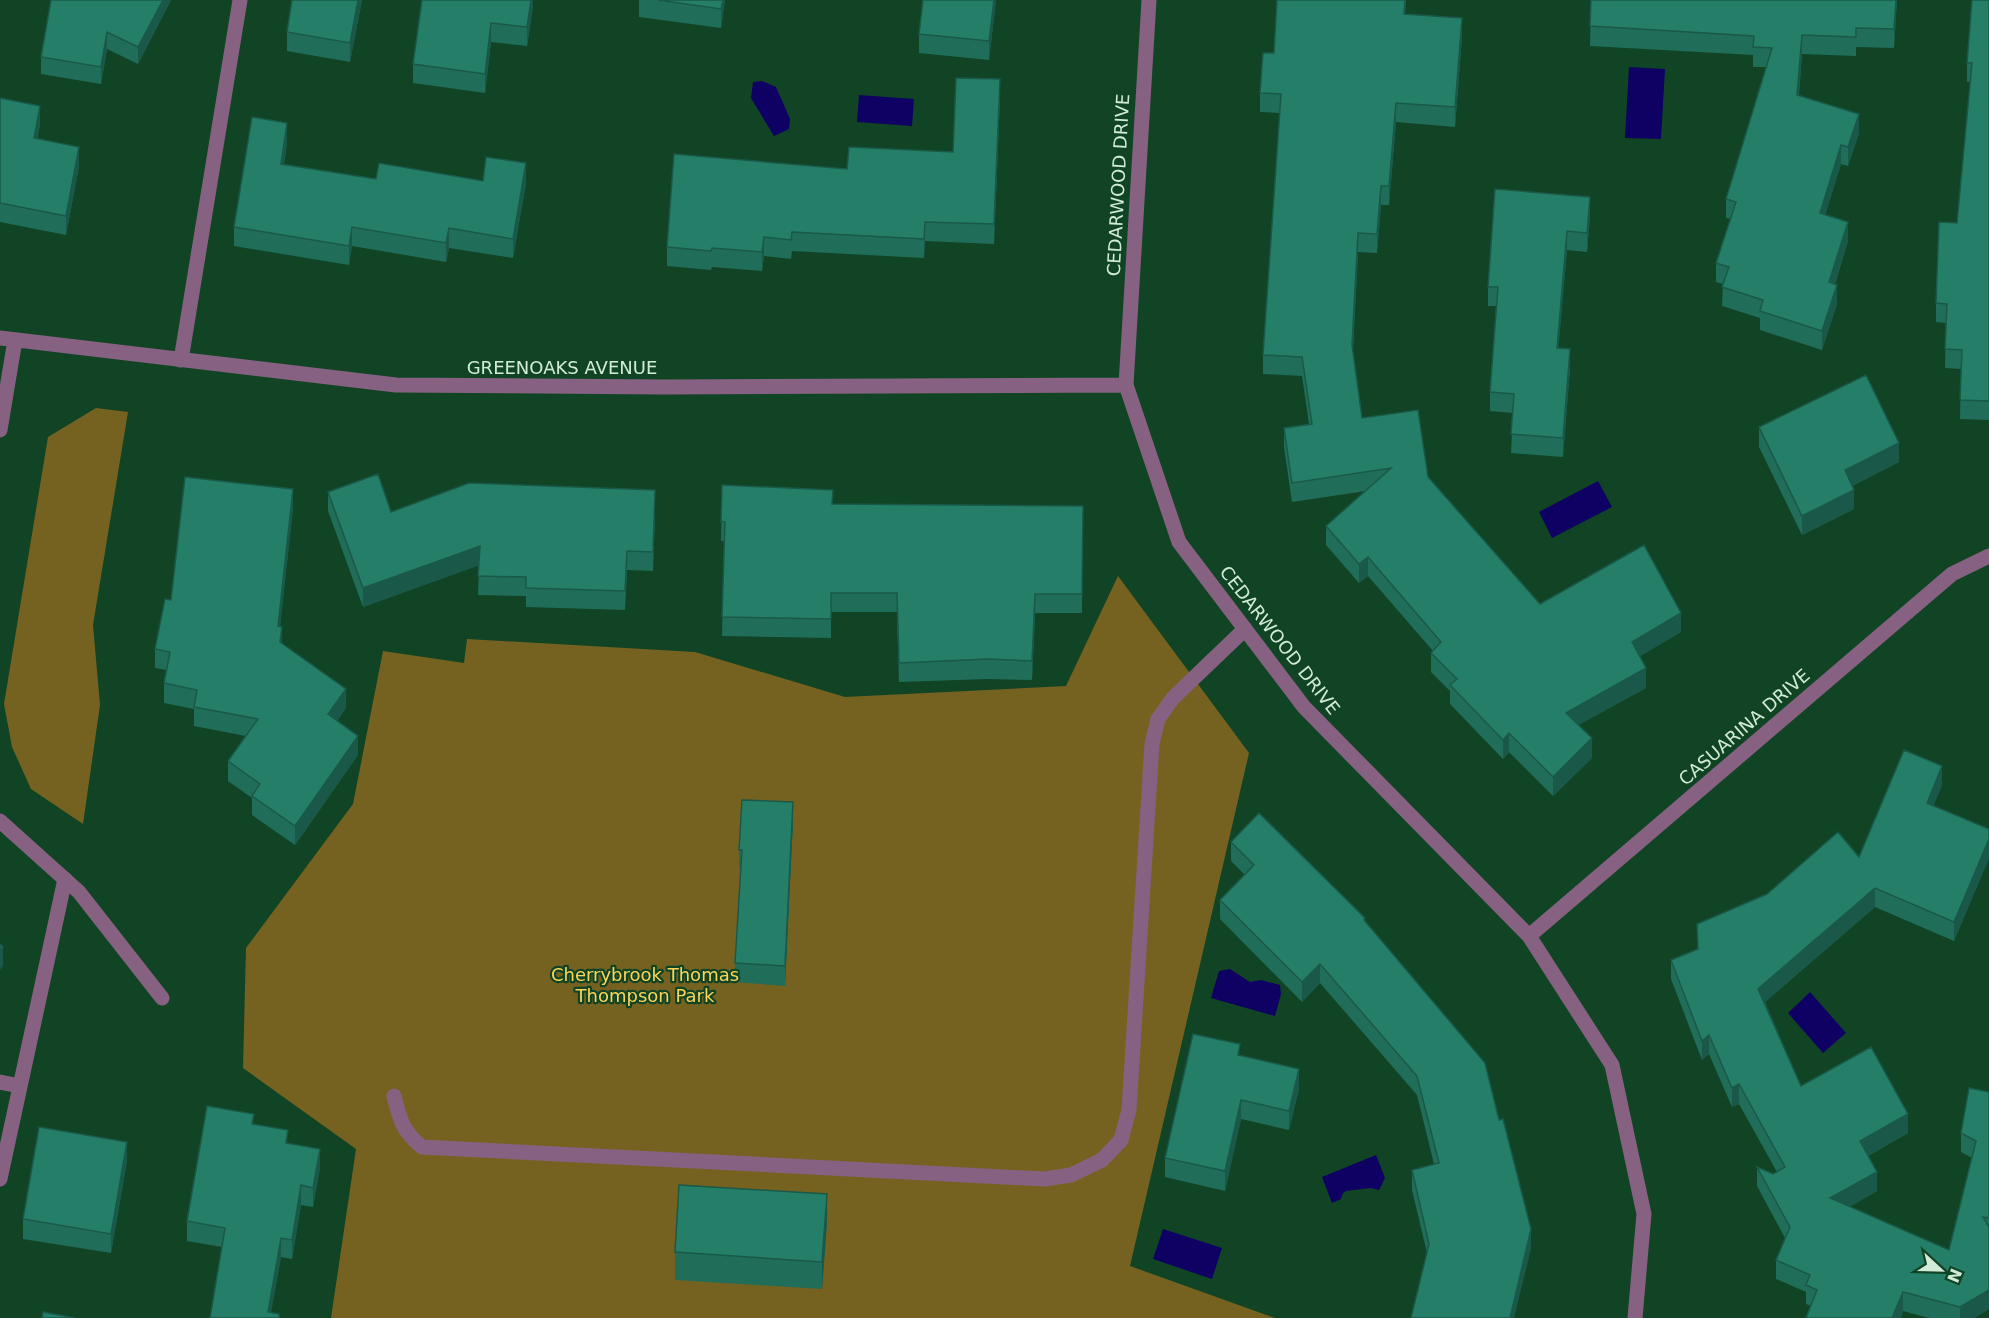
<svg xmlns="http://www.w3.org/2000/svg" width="1989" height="1318" viewBox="0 0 1989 1318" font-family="'DejaVu Sans',sans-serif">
	<rect width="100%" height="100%" fill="#114424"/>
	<!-- green -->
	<path fill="#766220" d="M96 408 128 412 93 625 100 705 83 824 31 789 12 747 4 704 48 437Z
		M1118 576 1249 753 1130 1266 1275 1318H331L356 1149 243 1068 246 948 353 804 383 651 464 663 467 639 695 652 845 697 1066 686Z"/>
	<!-- water -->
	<path fill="#0f0064" d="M1629 67 1665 69 1661 139 1625 138Z
		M762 81 776 87 790 119 789 129 774 136 751 98 753 82Z
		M859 95 914 99 912 126 857 122Z
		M1598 481 1612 507 1552 538 1539 512Z
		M1230 969 1250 982 1261 980 1280 985 1281 994 1275 1016 1211 998 1219 971Z
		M1810 992 1846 1033 1823 1053 1788 1013Z
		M1376 1155 1385 1178 1379 1190 1371 1188 1346 1191 1343 1193 1341 1199 1332 1203 1322 1177Z
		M1163 1229 1222 1248 1212 1279 1153 1259Z"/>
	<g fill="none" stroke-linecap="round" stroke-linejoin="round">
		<!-- lane -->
		<path stroke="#876182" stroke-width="15" d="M181 360 240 0
			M0 1082 20 1086
			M394 1096C400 1119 402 1131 422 1147L1044 1179 1071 1175 1102 1160 1121 1140 1129 1110 1152 744 1158 719 1173 698 1245 629
			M0 1179 65 879"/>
		<!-- street -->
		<path stroke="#876182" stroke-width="15" d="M1149 0 1126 385 1179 542 1304 707 1529 936 1612 1065 1644 1214 1635 1318
			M0 338 396 385 664 387 1126 385
			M0 430 15 340
			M0 821 79 892 162 998
			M1529 936 1952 574 1989 556"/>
	</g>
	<!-- wall -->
	<path fill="#206d59" d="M51 0H171L138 64 107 49 101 84 41 74V57Z
		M292 0H362L350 62 287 51V32Z
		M533 0V6L527 46 491 42 485 93 413 83V64Z
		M639 0H725L721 28 639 17Z
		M996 0 989 60 919 53V34Z
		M1277 0H1406L1405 14 1462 37 1455 127 1396 122 1389 205H1381L1377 253 1358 252 1353 351 1362 418 1428 477 1540 604 1681 632 1640 656 1646 688 1578 725 1592 758 1553 796 1509 752 1503 759 1450 704V691L1431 672V653L1433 651 1368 576 1359 583 1326 545V526L1366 491 1292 502 1284 447V428L1309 424 1302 376 1263 374V355L1280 113 1260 112V93L1274 53Z
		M1591 0H1897L1894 48 1856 47V56L1802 54 1799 95 1859 133 1848 166 1841 164 1825 215 1848 241 1835 284 1837 304 1822 350 1760 330V318L1722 306 1723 284 1716 282V263L1731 219 1726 218V199L1767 67H1753V55L1590 46Z
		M1989 0V420L1960 419 1961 369 1945 368 1946 323 1936 322V303L1957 223 1971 82H1967V63Z
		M0 98 40 125 37 139 79 166 66 235 0 222Z
		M1000 98 994 244 925 241 924 258 792 251 791 259 764 256 762 271 712 267 711 270 667 266V247L847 169 953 152Z
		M287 142 284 164 376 179 526 183 513 258 449 248 446 262 352 246 349 265 234 246V227Z
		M1590 216 1587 252 1567 250 1558 348 1570 368 1563 457 1511 453 1513 413 1490 411V392L1496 306H1488V287Z
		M1759 427 1899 462 1852 486 1854 509 1802 535 1759 447Z
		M722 485 833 504 1083 506 1082 613H1035L1032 680 988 679 899 682 897 612H831V638L722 636 724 541H721Z
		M328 492 391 512 655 509 653 571 627 570 625 610 526 607V596L478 595 479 565 363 607 328 511Z
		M293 508 280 626 282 644 346 708 337 721 358 755 295 845 252 815V798L228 781V761L246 736 194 726V709L164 703V683L167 670 155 668V649L171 600Z
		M1942 785 1933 806 1989 829V858L1954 941 1875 907 1765 1002 1801 1086 1908 1133 1868 1156 1877 1191 1849 1207 1949 1250 1972 1158 1961 1152V1133L1989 1092V1309L1974 1318H1929L1903 1311 1901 1318H1806L1811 1306 1806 1304V1292L1776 1279V1260L1785 1238 1757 1186V1167L1773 1174 1777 1172 1739 1104 1732 1107 1709 1054 1702 1060 1671 979V960L1697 950V924L1767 894 1859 857Z
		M793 821 785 986 735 982V963L741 869H739V850Z
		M1231 842 1365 922 1531 1249 1427 1253 1412 1190V1170L1434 1164 1417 1095 1320 983 1302 1002 1220 919V900L1245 875 1231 861Z
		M1240 1056 1299 1089 1289 1130 1241 1119 1225 1191 1165 1177V1158Z
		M254 1125 288 1143 320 1168 313 1207 301 1205 292 1259 281 1257 271 1312 279 1318H210L222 1247 187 1241V1221Z
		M127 1161 111 1253 23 1239V1219Z
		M827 1222 822 1289 675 1280V1252Z"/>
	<!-- shaded-wall -->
	<path fill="#1a5949" d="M163 0H171L138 64V47Z
		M358 0H362L350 62V43Z
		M531 0H533V6L527 46V27Z
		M723 0H725L721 28V9Z
		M994 0H996L989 60V41Z
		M1896 0H1897L1894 48V29Z
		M1462 18V37L1455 127V107Z
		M491 23V42L485 93V74Z
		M107 32V49L101 84V67Z
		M1802 35V54L1797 114V95Z
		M1000 79V98L994 244V224Z
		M1396 103V122L1389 205V186Z
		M40 106V125L34 158V138Z
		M1859 114V133L1848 166V147Z
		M287 123V142L281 183V164Z
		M1841 145V164L1820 232V213Z
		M79 147V166L66 235V216Z
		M526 163V183L513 258V239Z
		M1381 186V205L1377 253V234Z
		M1590 197V216L1587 252V233Z
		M925 222V241L924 258V239Z
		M1848 222V241L1829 301V282Z
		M352 227V246L349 265V246Z
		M449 228V248L446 262V243Z
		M1567 231V250L1557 367V348Z
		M1358 233V252L1352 364V345Z
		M764 237V256L762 271V252Z
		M1837 285V304L1822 350V331Z
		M1570 349V368L1563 457V438Z
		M1899 443V462L1845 489V470Z
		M293 489V508L278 645V626Z
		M655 490V509L653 571V552Z
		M1854 490V509L1802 535V516Z
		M480 546V565L363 607V588Z
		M1368 557V576L1359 583V564Z
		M1035 594V613L1032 680V661Z
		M1681 613V632L1632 661V642Z
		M282 627V646L280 642Z
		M1646 668V688L1566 732V713Z
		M346 689V708L328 734V714Z
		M1509 733V752L1503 759V740Z
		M358 736V755L295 845V826Z
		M1592 738V758L1553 796V777Z
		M1942 766V785L1927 822V803Z
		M793 802V821L785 986V966Z
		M1989 839V858L1954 941V922Z
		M1875 888V907L1758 1008V989Z
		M3 947V966L0 970V951Z
		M1320 964V983L1302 1002V982Z
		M1709 1035V1054L1702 1060V1041Z
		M1299 1069V1089L1289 1130V1111Z
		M1739 1084V1104L1732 1107V1088Z
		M1241 1100V1119L1225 1191V1171Z
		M1908 1114V1133L1860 1160V1141Z
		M127 1142V1161L111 1253V1234Z
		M320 1149V1168L313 1207V1188Z
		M1877 1172V1191L1830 1218V1198Z
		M301 1185V1205L292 1259V1240Z
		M827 1194V1222L822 1289V1262Z
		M1531 1229V1249L1514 1318H1510Z
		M281 1238V1257L270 1318 268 1312Z
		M1989 1290V1309L1974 1318H1960V1307Z
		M1903 1292V1311L1901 1318H1892Z"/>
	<!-- building -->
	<path fill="#257f68" stroke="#1a5949" stroke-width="1.5" d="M51 0H163L138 47 107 32 101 67 41 57Z
		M292 0H358L350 43 287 32Z
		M422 0H531L527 27 491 23 485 74 413 64Z
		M658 0H723L721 9Z
		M923 0H994L989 41 919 34Z
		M1277 0H1405L1404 14 1462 18 1455 107 1396 103 1389 186H1381L1377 234 1358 233 1352 345 1362 418 1418 410 1428 477 1540 604 1644 545 1681 613 1632 642 1646 668 1566 713 1592 738 1553 777 1509 733 1503 740 1450 685 1457 679 1431 653 1441 642 1368 557 1359 564 1326 526 1391 468 1292 483 1284 428 1312 424 1302 357 1263 355 1281 94 1260 93 1263 53H1274Z
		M1591 0H1896L1894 29 1856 28V37L1802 35 1797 95 1859 114 1848 147 1841 145 1820 213 1848 222 1829 282 1837 285 1822 331 1760 311 1763 300 1722 287 1729 267 1716 263 1736 202 1726 199 1772 48 1753 47 1754 36 1590 26Z
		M1972 0H1989V401L1960 400 1962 350 1945 349 1947 304 1936 303 1939 222 1957 223 1972 63H1967Z
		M956 78 1000 79 994 224 925 222 924 239 792 232 791 240 764 237 762 252 712 248 711 251 667 247 674 154 847 169 849 147 953 152Z
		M0 98 40 106 34 138 79 147 66 216 0 203Z
		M252 117 287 123 281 164 376 179 379 163 483 181 486 157 526 163 513 239 449 228 446 243 352 227 349 246 234 227Z
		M1495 189 1590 197 1587 233 1567 231 1557 348 1570 349 1563 438 1511 434 1514 394 1490 392 1498 287H1488Z
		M1866 375 1899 443 1845 470 1854 490 1802 516 1759 427Z
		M378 474 391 512 469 483 655 490 653 552 627 551 625 591 526 588V577L478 576 480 546 363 588 328 492Z
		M185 477 293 489 278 626 282 627 280 642 346 689 328 714 358 736 295 826 252 796 260 784 228 761 258 719 194 707 197 690 164 683 170 652 155 649 165 599 171 600Z
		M722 485 833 490 832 504 1083 506 1082 594H1035L1032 661 988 659 899 663 897 593H831V619L722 617 725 522H721Z
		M1904 750 1942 766 1927 803 1989 829V839L1954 922 1875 888 1758 989 1801 1086 1871 1047 1908 1114 1860 1141 1877 1172 1830 1198 1949 1250 1976 1141 1961 1133 1969 1088 1989 1092V1218L1983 1217 1989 1227V1290L1960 1307 1903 1292 1892 1318H1806L1817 1290 1806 1285 1810 1275 1776 1260 1790 1227 1757 1167 1773 1174 1785 1167 1739 1084 1732 1088 1709 1035 1702 1041 1671 960 1698 949 1697 924 1767 894 1838 832 1859 857Z
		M742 800 793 802 785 966 735 963 742 850H739Z
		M1259 813 1365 918 1364 920 1485 1063 1499 1120 1503 1119 1531 1229 1510 1318H1411L1429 1244 1412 1170 1439 1163 1417 1076 1320 964 1302 982 1220 900 1254 865 1231 842Z
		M0 944 3 947 0 951Z
		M1193 1034 1240 1044 1238 1055 1299 1069 1289 1111 1241 1100 1225 1171 1165 1158Z
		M207 1106 254 1114 252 1124 288 1130 286 1143 320 1149 313 1188 301 1185 292 1240 281 1238 268 1312 279 1314V1318H210L225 1228 187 1221Z
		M39 1127 127 1142 111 1234 23 1219Z
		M679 1185 827 1194 822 1262 675 1252Z
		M43 1312 75 1318H42Z"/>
	<g text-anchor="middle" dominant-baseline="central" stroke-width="4.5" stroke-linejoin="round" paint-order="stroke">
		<!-- street labels -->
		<g font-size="18" fill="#d1ebd7" stroke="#114424">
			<text transform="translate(1118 185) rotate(-87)">CEDARWOOD DRIVE</text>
			<text x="562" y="367">GREENOAKS AVENUE</text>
			<text transform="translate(1280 640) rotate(52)">CEDARWOOD DRIVE</text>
			<text transform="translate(1744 727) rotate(-41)">CASUARINA DRIVE</text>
		</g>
		<!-- park labels -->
		<g font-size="18" fill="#fbd459" stroke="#114424">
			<text x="645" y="974">Cherrybrook Thomas<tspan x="645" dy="21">Thompson Park</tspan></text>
		</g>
	</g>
	<!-- north arrow -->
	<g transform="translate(1941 1270) rotate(112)" stroke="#114424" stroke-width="4.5" paint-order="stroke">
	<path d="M0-4.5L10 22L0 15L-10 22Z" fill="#d1ebd7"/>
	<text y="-9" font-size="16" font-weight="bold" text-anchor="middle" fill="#d1ebd7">N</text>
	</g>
</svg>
